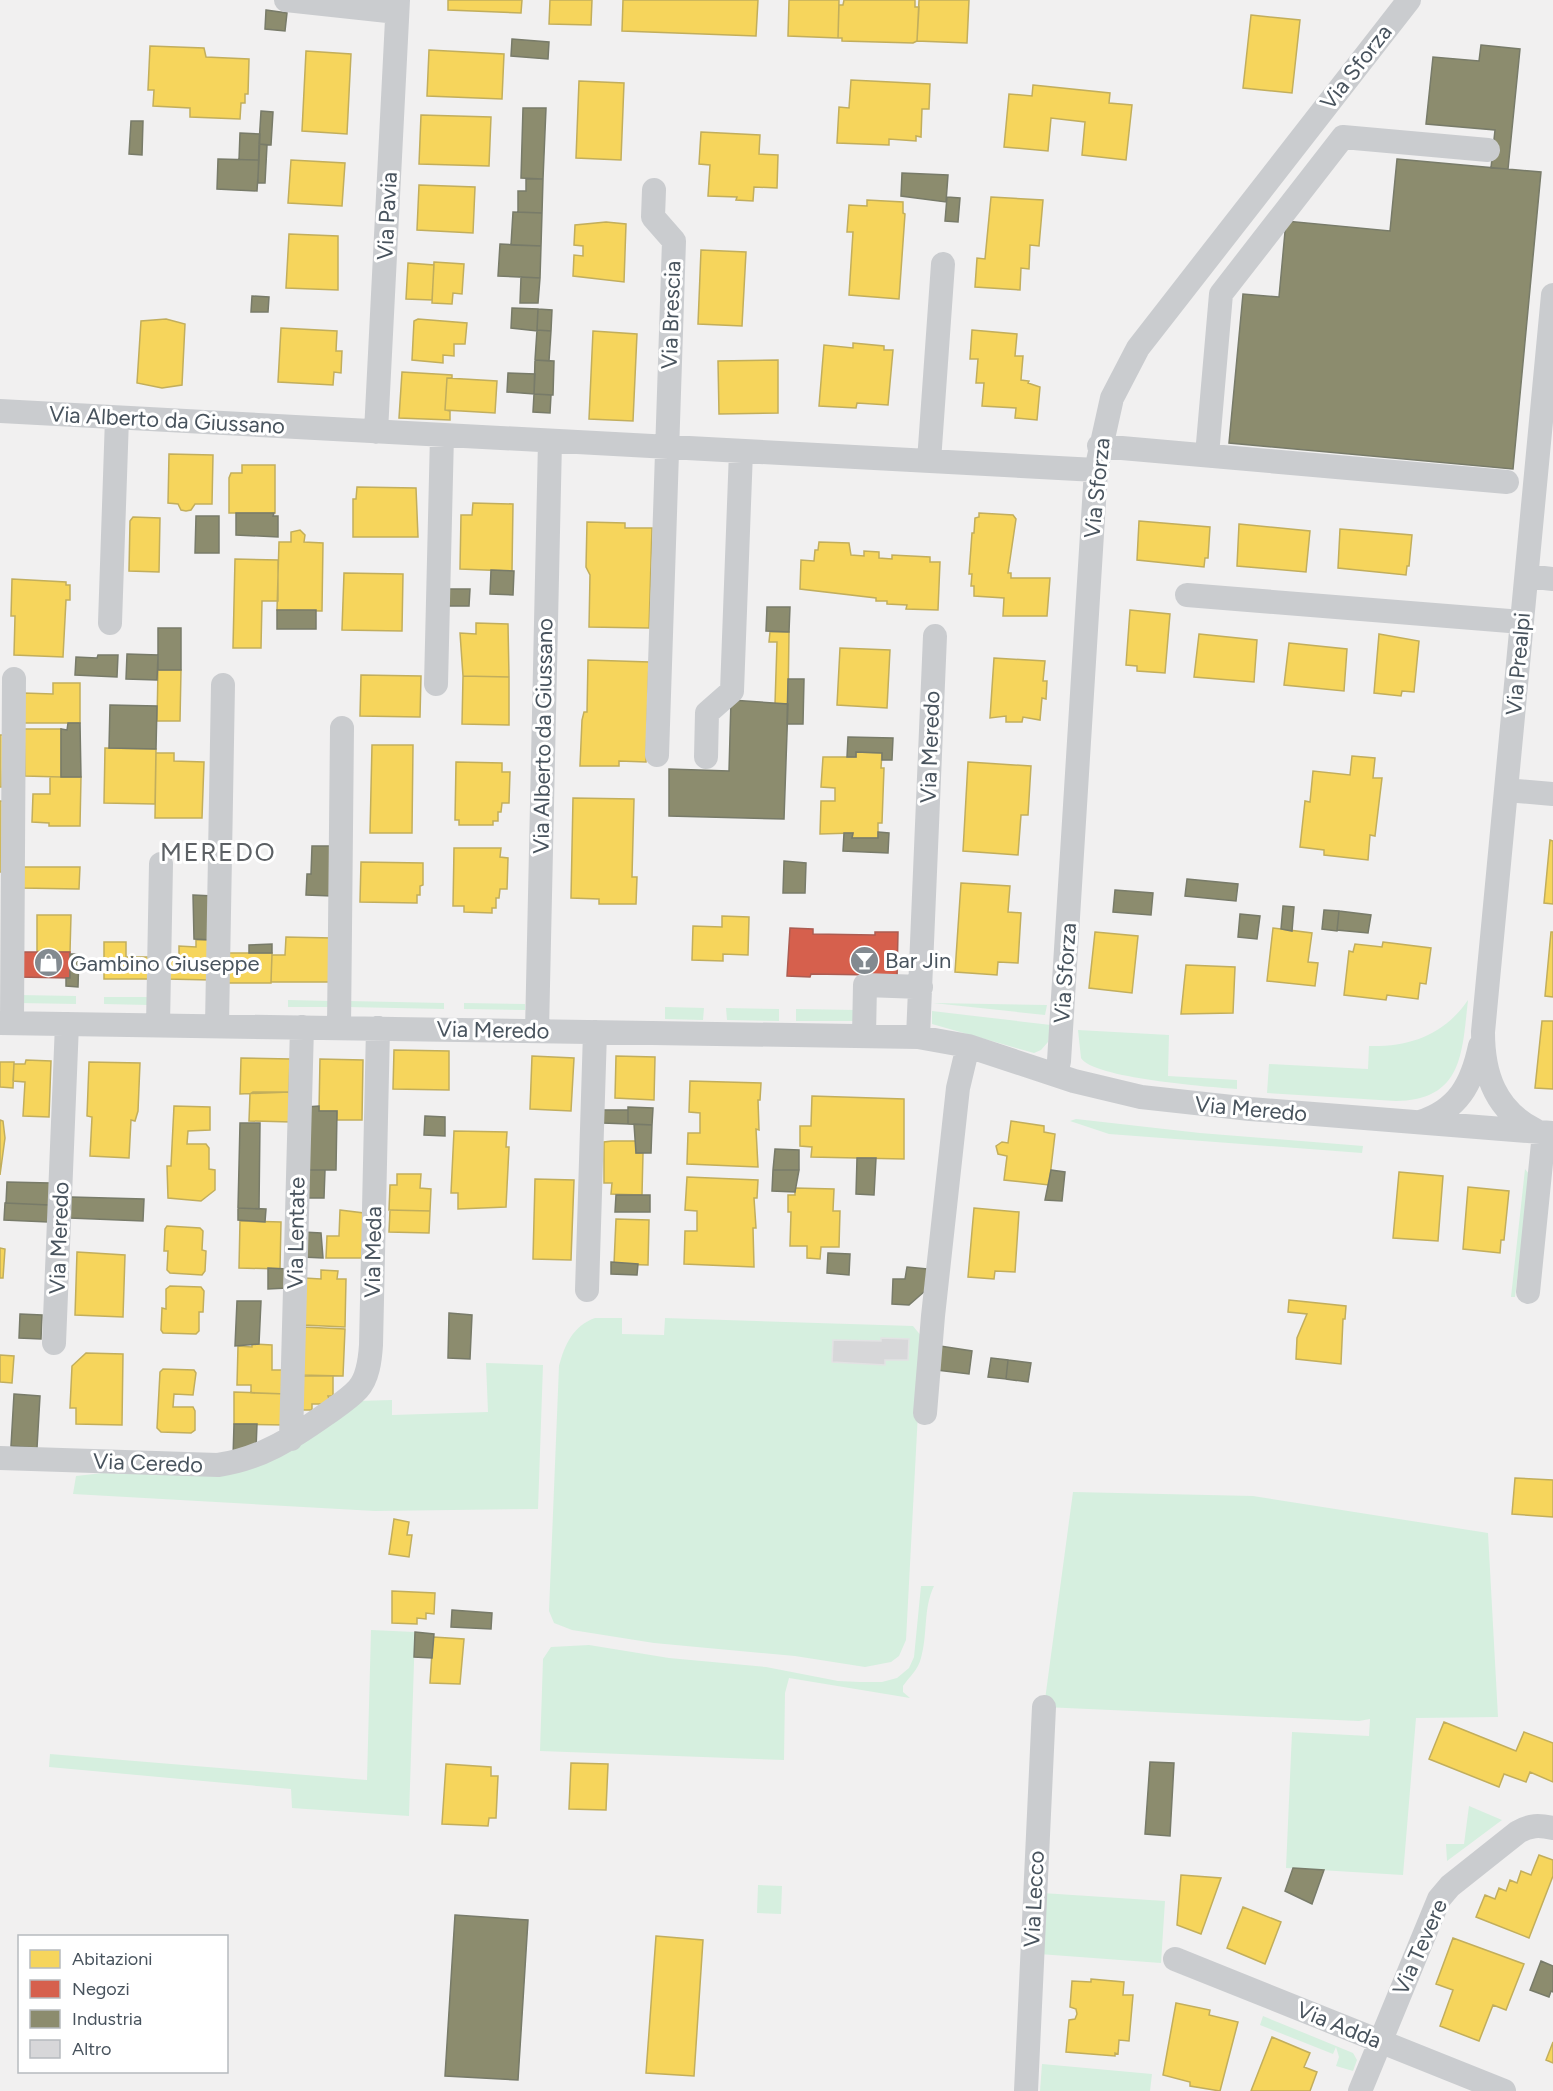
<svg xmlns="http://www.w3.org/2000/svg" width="1553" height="2091" viewBox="0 0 1553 2091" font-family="Figtree,sans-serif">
	<rect width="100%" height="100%" fill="#f1f0f0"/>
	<!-- green -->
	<path fill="#d6efdf" d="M19 995 76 996V1004L19 1003Z
		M104 997H149L148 1005 104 1004Z
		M288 1000 331 1001V1007H288Z
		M1468 1000C1462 1053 1463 1100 1396 1101L1267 1093 1269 1064 1368 1069 1369 1046C1410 1047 1444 1035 1468 1000Z
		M348 1001 444 1003V1009L348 1007Z
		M464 1003 525 1004V1010L464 1009Z
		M933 1003 1047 1005 1045 1015Z
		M665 1007 704 1008 703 1020 665 1019Z
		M726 1008 779 1009V1021L727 1020Z
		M796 1009 857 1010 856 1021H796Z
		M932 1011 1051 1025 1048 1042 1041 1050 1034 1053 932 1024Z
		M1078 1030 1169 1035 1168 1076 1237 1080V1089C1210 1087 1092 1078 1081 1058Z
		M1076 1119 1200 1133 1363 1146 1362 1153 1109 1134 1070 1121Z
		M1525 1169 1530 1175 1515 1297H1511Z
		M595 1318H622V1334L664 1335 665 1318 913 1326 922 1337 906 1640 899 1656 891 1662 865 1667 795 1656 654 1643 572 1630 554 1623 549 1611 559 1366C565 1344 573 1326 595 1318Z
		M486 1363 543 1365 538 1509 375 1511 73 1494 76 1476 103 1473 189 1475 356 1401 392 1400V1415L488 1412Z
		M1073 1492 1253 1496 1488 1533 1498 1717 1416 1718 1403 1875 1286 1868 1292 1732 1369 1736 1370 1719 1359 1721 1044 1707Z
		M921 1586H934C923 1609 928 1633 921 1658 918 1670 910 1676 903 1686V1692L910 1698 789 1678 785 1693 784 1760 540 1751 543 1659 551 1647 589 1645 669 1658 766 1667 838 1681 860 1682H882L897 1678 909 1668 914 1657Z
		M371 1630 415 1632 409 1816 292 1808 291 1789 49 1767 50 1754 367 1780Z
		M1469 1806 1502 1820 1447 1861 1446 1844H1464Z
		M758 1885 782 1886 781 1914 757 1913Z
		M1042 1893 1165 1901 1161 1963 1039 1954Z
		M1263 2016 1353 2053 1357 2060 1353 2071 1336 2066 1339 2057 1336 2047 1333 2054 1260 2025Z
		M1042 2064 1152 2074 1150 2091H1040Z"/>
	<!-- homes -->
	<path fill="#f6d55c" stroke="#c2ae5c" stroke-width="1.5" d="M448 0H522L521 13 448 10Z
		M550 0H592L591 25 549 24Z
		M623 0H758L756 36 622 31Z
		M789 0H839L838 38 788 36Z
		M844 0H915V7H919L917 41 913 43 842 41V38H838L839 5H843Z
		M919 0H969L967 43 917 41Z
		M1251 15 1300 20 1292 93 1243 88Z
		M150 46 204 48 206 57 249 59 248 94H245V103H241L240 119 190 117V108L153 106 154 90H148Z
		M429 50 504 54 502 99 427 96Z
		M306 51 351 54 347 134 302 131Z
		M851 80 930 84 929 109H922L921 137 916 136V141L889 139V145L837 143 839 107 849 108Z
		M579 81 624 83 621 160 576 158Z
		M1033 85 1110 93 1109 103 1132 105 1126 160 1082 155 1085 122 1051 118 1048 151 1004 147 1009 94 1032 96Z
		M421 115 491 117 489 166 419 164Z
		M701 132 760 135 759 154 778 155 777 188 754 187 753 201 736 200 737 197 708 196 710 165 699 164Z
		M291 160 345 163 342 206 288 203Z
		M419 185 475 187 473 233 417 230Z
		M991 197 1043 200 1039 246 1030 245 1029 269 1021 268 1020 290 975 287 977 258 985 259Z
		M867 200 903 202V213L905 214 899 299 849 295 853 232H847L849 205 867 206Z
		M606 222 626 224 624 282 573 276 574 255 583 256V246L574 245 575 225Z
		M289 234 338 236V290L286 288Z
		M701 250 746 252 742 326 698 324Z
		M434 262 464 264 462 294 453 293 452 304 432 303Z
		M408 263 434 265 432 300 406 299Z
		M166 319 185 324 182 385 162 388 137 383 141 321Z
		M418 319 467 323 465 344H454V356L443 355V363L412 360 414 321Z
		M281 328 337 331 336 351H342L341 373 334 372 333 385 278 382Z
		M972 330 1017 334 1015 356H1023L1021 380 1029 381 1028 383 1040 387 1037 420 1015 418 1016 408 982 406 984 383H976L978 359H970Z
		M593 331 637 334 633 421 589 419Z
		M853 343 884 346V350H893L888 405 857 403 856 408 819 406 824 345 853 348Z
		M778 360V413L719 414 718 361Z
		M402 372 452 375V378H447L445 410 450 411V420L399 418Z
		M447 378 497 381 495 413 445 410Z
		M169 454 213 455 212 504H195L191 510 186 511 181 510 178 504 168 503Z
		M242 465H275V513H229V478L231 473H242Z
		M357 487 416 488 418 537H353V499H356Z
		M473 503 513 504 512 571 460 569 461 515H472Z
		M979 513 1013 515 1016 519 1008 573H1011V578H1050L1047 616H1003L1004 598 974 596V586H971L972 574H969L972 533H974L975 518 979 517Z
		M133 517 160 518 159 572 129 571 130 521Z
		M1139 521 1210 527 1208 558H1205L1204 567 1137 560Z
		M587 522 625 523V528H652L649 628 589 627 590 575 586 567Z
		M1239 524 1310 531 1306 572 1237 566Z
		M1340 529 1412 535 1409 566H1407L1406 575 1338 568Z
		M300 530 305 535 304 542 323 543 322 611 277 610 279 542H291V532Z
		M819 542 849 543 851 555 864 556V551L879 552V558L892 559V555L930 557V562H940L938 610 906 609 907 605 887 604V601H876V598L800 589 801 560 814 561 815 550H818Z
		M235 559 278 560V601H262L261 648H233Z
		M344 573 403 574 402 631 342 630Z
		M12 579 66 582V585H70V600H66L63 657 14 655 15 616H11Z
		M1130 610 1170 614 1165 673 1137 671V666L1126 665Z
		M476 623 508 624 509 677 463 676 460 633 476 634Z
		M770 632H789L788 704H775L777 642H769Z
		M1199 634 1257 640 1254 682 1194 677Z
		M1379 634 1419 641 1414 692 1402 691 1401 696 1374 693Z
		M1289 643 1347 649 1344 691 1284 685Z
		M840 648 890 650 887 708 837 705Z
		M994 658 1045 661 1043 681H1047L1046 699 1042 698 1040 720 1023 717 1022 722H1006V716L990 718Z
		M588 660 649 662 646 762 619 761V766H580L582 720 584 712H587Z
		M158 670H181L180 721H157Z
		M361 675 421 676 420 717 360 716Z
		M463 676 509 677V725L462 724Z
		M53 683H80V723H24V693L53 694Z
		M24 729H61V777L25 776Z
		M0 735H4L2 787H0Z
		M372 745H413L412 833H370Z
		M105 748 156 749 155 804 104 803Z
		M856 752 882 753 881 768H884L882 823H878V838H852L853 833 820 834 821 801H835V788L821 787 823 757H856Z
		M156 753H174V761L204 762 202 818H155Z
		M1352 756 1375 758 1373 778H1382L1375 836 1370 835 1368 860 1324 855V850L1300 847 1305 801 1310 802 1313 771 1350 775Z
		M456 762 502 763V772H510L509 803H502L501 812H498V821H493V825H459V820H455Z
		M968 762 1031 766 1028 815H1021L1018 855 963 851Z
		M50 777H81L80 826H49V823L32 822 33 794H50Z
		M573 798 634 799 632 877H637L636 904H599V899L571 898Z
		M0 801 9 802 6 872H0Z
		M1550 840 1553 841V904L1544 903Z
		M454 848H501L500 857 508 858 507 889H500L499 898H496V908H492V913L464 912V906H453Z
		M361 862 423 863V885L420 886V895H417V903L360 902Z
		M21 867H80L79 889 21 888Z
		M961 883 1010 886 1008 912 1021 913 1018 963 998 962 997 975 955 972Z
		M37 915H71L70 952 37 951Z
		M722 916 749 917 748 955 723 954V961L692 960 693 926 722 927Z
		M1273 928 1312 933 1308 962 1318 963 1315 986 1267 981Z
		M1095 932 1138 936 1132 993 1089 988Z
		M1551 932H1553V997L1545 996Z
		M286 937 332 938 331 982H271L272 955H285Z
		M196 940H212V980L166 979V958H179V946L196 947Z
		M104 942H126V957H155V979H104Z
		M1383 942 1431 948 1426 984 1420 983 1418 999 1387 995 1386 1000 1344 995 1349 951 1353 952 1355 944 1382 947Z
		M225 953H272L271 983H223Z
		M1186 965 1235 967 1233 1013 1181 1014Z
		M1542 1021H1553V1089L1535 1088Z
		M394 1050 449 1051V1090L393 1089Z
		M532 1056 574 1058 571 1111 530 1109Z
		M616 1056 655 1057 654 1100 615 1098Z
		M241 1058 290 1059 289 1092 240 1094Z
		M320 1059 363 1060 362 1120H337V1111H319Z
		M26 1060 51 1061 49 1117 23 1116 25 1082 13 1081 14 1064H25Z
		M0 1062H14L13 1088 0 1087Z
		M89 1062 140 1063 138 1111 135 1121 131 1120 129 1158 90 1156 92 1117 87 1116Z
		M690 1081 761 1083 760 1100H758L759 1130 756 1129 758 1167 687 1164 688 1133H700V1113L689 1112Z
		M253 1092H289L291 1122 249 1121 250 1094Z
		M812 1096 904 1099V1159L811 1157 812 1147 800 1146V1126H811Z
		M174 1106 210 1107V1130L188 1131 187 1144H206L209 1148V1169L215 1170V1190L201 1201 168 1198 167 1166H171Z
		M0 1120 3 1121 5 1138 0 1175Z
		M1011 1121 1044 1126V1132L1055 1134 1049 1185 1004 1180 1007 1156 998 1154 996 1146 1002 1142 1008 1143Z
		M454 1131 507 1132 506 1147H509L506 1207 458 1209V1193H451Z
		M612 1141H637L636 1153H643L642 1195 611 1194 612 1183H604V1142Z
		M1399 1172 1443 1176 1438 1241 1393 1238Z
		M397 1174H421L420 1188 431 1189 430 1211 389 1210 390 1185H397Z
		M687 1177 758 1180 757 1198H754L756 1228H753L754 1267 684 1264 685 1231H697V1211L685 1210Z
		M535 1179 574 1180 571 1260 533 1259Z
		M1468 1187 1509 1191 1504 1240H1501L1500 1253 1463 1249Z
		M795 1188 834 1189 833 1211H840L839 1247H821L820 1259 807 1258V1246H790L791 1212H788V1195H795Z
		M974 1208 1019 1212 1015 1272 995 1271 994 1279 968 1277Z
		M340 1210 364 1213 363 1258H326L327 1236H339Z
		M390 1210 430 1211 429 1233 389 1232Z
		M616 1219 649 1220 648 1265 614 1264Z
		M240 1221 281 1222 280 1269 239 1268Z
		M167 1226 200 1228 203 1231 202 1250 206 1251 205 1271 202 1275 170 1273 167 1270 168 1251H164L165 1229Z
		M0 1248 5 1249 3 1278H0Z
		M77 1252 125 1255 123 1317 75 1315Z
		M321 1270 338 1271 337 1279H346L345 1327 303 1325 305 1278 321 1279Z
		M170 1286 201 1287 204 1291 203 1312H199V1331L196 1334 163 1333 161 1330 162 1308 166 1309V1289Z
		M1289 1300 1346 1306 1345 1319H1343L1341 1364 1296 1359 1297 1338 1307 1314 1288 1312Z
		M302 1327 345 1329 343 1376 300 1375Z
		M252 1344 272 1345V1370H287L286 1394 251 1393V1385H237L238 1346 252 1347Z
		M86 1353 123 1354 122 1425 76 1424V1408H70L72 1366Z
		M0 1355 14 1356 12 1383 0 1382Z
		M163 1369 194 1370 196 1373 193 1395 174 1394 173 1407H193L195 1411V1430L191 1433 161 1432 157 1428 160 1372Z
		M303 1376H333V1396H328L329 1399 322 1404H312V1410H297Z
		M234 1392 286 1394 285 1425 234 1424Z
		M1515 1478 1553 1480V1517L1512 1514Z
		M394 1519 409 1522 407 1535H412L409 1557 389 1554Z
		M392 1591 435 1593 434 1614 426 1613V1619L417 1618V1624L392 1623Z
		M433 1637 464 1639 460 1684 430 1683Z
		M1444 1722 1516 1751 1524 1732 1553 1743V1782L1530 1772 1526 1782 1504 1774 1499 1787 1429 1759Z
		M571 1763 608 1764 606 1810 569 1809Z
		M446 1764 491 1767V1776H498L496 1818H489L488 1826 442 1824Z
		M1539 1855 1553 1860V1876L1529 1938 1476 1917 1485 1895 1495 1899 1499 1888 1506 1891 1510 1880 1517 1883 1521 1871 1531 1875Z
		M1181 1875 1221 1878 1201 1934 1177 1925Z
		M1243 1907 1281 1922 1265 1964 1227 1948Z
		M656 1936 703 1940 694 2076 646 2073Z
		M1453 1938 1524 1964 1506 2010 1493 2005 1479 2041 1440 2026 1453 1990 1436 1984Z
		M1091 1979 1124 1982 1123 1995H1133L1129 2041 1119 2040 1118 2054 1115 2053V2056L1066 2052 1069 2020 1075 2019 1077 2014 1076 2009 1070 2007 1072 1981 1091 1982Z
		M1176 2003 1210 2010 1209 2015 1238 2022 1220 2091 1190 2086V2082L1163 2075Z
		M1272 2037 1310 2053 1304 2067 1317 2072 1310 2091H1251Z
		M1553 2042V2063L1546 2060Z"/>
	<!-- shops -->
	<path fill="#d6604d" stroke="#ab5c52" stroke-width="1.5" d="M790 928 813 929V934L875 935V932H898L897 979 874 975 811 974 810 977 787 976Z
		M24 952H70V978L18 977Z"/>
	<!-- industry -->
	<path fill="#8c8c6e" stroke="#787b69" stroke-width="1.5" d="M266 10 287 13 285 31 265 29Z
		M512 39 549 42 548 59 511 56Z
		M1481 45 1520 49 1508 169 1491 168 1495 130 1426 124 1433 57 1479 61Z
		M523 108H546L543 179 521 178Z
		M261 111 273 112 271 145 259 144Z
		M131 121H143L142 155 129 154Z
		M240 133 260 134 259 160H239Z
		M259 144 267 145 265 183H258Z
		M218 159 259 160 257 191 217 189Z
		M1397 159 1541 172 1513 469 1229 443 1243 294 1279 297 1286 221 1390 231Z
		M902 173 948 175 946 202 901 196Z
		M526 179H543L542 213 518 212V191H526Z
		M947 197 960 198 958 222 945 221Z
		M513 212 542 213 541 246 511 245Z
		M500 244 541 246 540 278 498 276Z
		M521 277 540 278 538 303H520Z
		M252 296 269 297 268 312H251Z
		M512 308 538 309 537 331 511 328Z
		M538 309 552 310 551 331 537 330Z
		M537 330 551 331 549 361 535 360Z
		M535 360 554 361 553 395 534 394Z
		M508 373 535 374 534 394 507 392Z
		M534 394 551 395 550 413 533 412Z
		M236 513H274L273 516H278V537L236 535Z
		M196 516H219V553H195Z
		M491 570 514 571 513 595 490 594Z
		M447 589H470L469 606H447Z
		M767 607H790L789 632 766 631Z
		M277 610H316V629H277Z
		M158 628H181V670H158Z
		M127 654 158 655 157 680 126 679Z
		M98 655H118L117 677 75 675 76 657 97 658Z
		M788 679H804L803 724H787Z
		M731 700 788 704 784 819 669 816V769L729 771Z
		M110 705 157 706 156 749 109 748Z
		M68 723H80L81 777H61V729L67 730Z
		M848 737 893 738 892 760H882V753L856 752V757H847Z
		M878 832 889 833 888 853 843 851 844 833H853L852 838H878Z
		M312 846H333L332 896 306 895 307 874H311Z
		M784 861 806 863 805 893H783Z
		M1187 879 1238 884 1236 901 1185 896Z
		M1115 890 1153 893 1151 915 1113 912Z
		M193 895 213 896 212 940 194 939Z
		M1283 906 1294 907 1292 931 1281 929Z
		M1324 910 1339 911 1337 931 1322 929Z
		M1339 911 1371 915 1368 933 1337 930Z
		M1240 914 1260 916 1257 939 1238 937Z
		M272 944V953H249V945Z
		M70 954H79L78 987 66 986V978H70Z
		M319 1106V1111H337L336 1170H309L306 1107Z
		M628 1107 653 1108 652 1125 628 1124Z
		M603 1110H628V1124L603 1123Z
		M425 1116 445 1117V1136L424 1135Z
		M240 1123H260L259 1209 238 1208Z
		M634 1124 652 1125 651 1153H636Z
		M775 1149 799 1150V1170H773Z
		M857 1158H876L874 1195 856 1194Z
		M304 1170H325L324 1198H303Z
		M773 1170H799L795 1192 772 1191Z
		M1051 1170 1065 1172 1062 1201 1045 1200Z
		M7 1182 50 1183 49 1205 6 1203Z
		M616 1195H650V1212H615Z
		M71 1197 144 1199 143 1221 70 1218Z
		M5 1203 49 1205 48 1222 4 1220Z
		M238 1208 266 1209 265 1222 238 1220Z
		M303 1232 321 1233 323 1258 302 1257Z
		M828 1253 850 1254 849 1275 827 1273Z
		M611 1262 638 1264 637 1275 611 1274Z
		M907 1267 927 1269 925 1291 909 1305 892 1304 893 1279H905Z
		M268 1268 287 1269V1288L268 1289Z
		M237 1301H261L259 1344 235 1346Z
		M449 1313 472 1315 470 1359 448 1358Z
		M20 1314 42 1315 41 1339 19 1338Z
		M940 1346 972 1351 969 1374 937 1370Z
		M991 1358 1008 1360 1006 1379 988 1377Z
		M1008 1360 1031 1363 1028 1382 1006 1379Z
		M14 1394 40 1396 37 1448 11 1446Z
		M234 1424H257L256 1449 233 1458Z
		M452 1610 492 1613 491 1629 451 1627Z
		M415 1632 434 1634 432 1658 414 1657Z
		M1150 1762 1174 1763 1170 1836 1145 1834Z
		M1293 1868 1324 1870 1312 1904 1285 1891Z
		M455 1915 528 1920 518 2080 445 2076Z
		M1541 1961 1553 1966V1992L1551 1991 1549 1997 1530 1990Z"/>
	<!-- building -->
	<path fill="#d7d7d9" stroke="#e2e2e3" stroke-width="1.5" d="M881 1338 909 1339 908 1360H885V1365L832 1362 833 1340 881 1341Z"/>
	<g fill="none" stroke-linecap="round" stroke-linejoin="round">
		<!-- minor -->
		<path stroke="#cacccf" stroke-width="24" d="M286 0 397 12
			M654 190 653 217 674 241 657 755
			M0 411 1096 470
			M376 432 398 0
			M1099 446 1507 482
			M1207 455 1221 294 1343 137 1488 150
			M929 461 943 264
			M1527 576 1553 579
			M1187 595 1522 622
			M110 623 117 418
			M436 684 442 435
			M706 757 707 713 732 691 741 451
			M1506 790 1553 794
			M0 1023 918 1037 968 1046 1074 1081 1141 1097 1250 1109 1553 1133
			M12 1023 14 679
			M158 1025 161 864
			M217 1026 223 685
			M339 1028 342 728
			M537 1031 550 441
			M864 1035 865 985 921 987
			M918 1037 935 636
			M1056 1075 1059 1061 1096 470 1112 398 1138 348 1409 0
			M1420 1122C1458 1110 1472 1084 1480 1046
			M1535 1130C1495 1110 1483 1074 1483 1032L1553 295
			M587 1290 595 1032
			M1528 1292 1544 1133
			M54 1343 67 1024
			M925 1413 933 1316 958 1088 968 1046
			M291 1439 302 1027
			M0 1458 218 1465C260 1459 291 1439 325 1415 336 1407 349 1399 358 1389 368 1378 370 1360 371 1345L378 1028
			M1175 1959 1504 2091
			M1026 2091 1044 1707
			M1360 2091 1439 1899 1450 1886 1518 1832C1530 1825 1539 1825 1553 1828"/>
	</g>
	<!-- icons -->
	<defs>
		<symbol id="bar-disc" viewBox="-11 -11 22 22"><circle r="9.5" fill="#838a90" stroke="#fff"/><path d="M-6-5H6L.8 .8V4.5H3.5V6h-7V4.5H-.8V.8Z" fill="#fff"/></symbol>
		<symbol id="shop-disc" viewBox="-11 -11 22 22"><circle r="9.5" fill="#838a90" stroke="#fff"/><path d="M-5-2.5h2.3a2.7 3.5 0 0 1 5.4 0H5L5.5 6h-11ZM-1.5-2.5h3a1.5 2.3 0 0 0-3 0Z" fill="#fff"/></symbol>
	</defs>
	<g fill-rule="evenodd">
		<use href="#bar-disc" x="848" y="944" width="33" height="33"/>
		<use href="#shop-disc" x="32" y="946" width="33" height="33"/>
	</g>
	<g text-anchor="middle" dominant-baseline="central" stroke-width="6" stroke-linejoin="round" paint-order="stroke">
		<!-- street labels -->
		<g font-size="22" fill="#48535d" stroke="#fff">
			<text transform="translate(1356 67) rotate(-52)">Via Sforza</text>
			<text transform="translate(387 216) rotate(-87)">Via Pavia</text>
			<text transform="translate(671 315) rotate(-88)">Via Brescia</text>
			<text transform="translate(167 420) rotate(3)">Via Alberto da Giussano</text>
			<text transform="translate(1097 488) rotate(-84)">Via Sforza</text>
			<text transform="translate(1518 664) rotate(-85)">Via Prealpi</text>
			<text transform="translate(543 736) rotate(-89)">Via Alberto da Giussano</text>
			<text transform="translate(930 747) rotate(-88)">Via Meredo</text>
			<text transform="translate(1065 973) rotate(-86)">Via Sforza</text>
			<text transform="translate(493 1030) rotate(1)">Via Meredo</text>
			<text transform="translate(1251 1109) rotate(5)">Via Meredo</text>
			<text transform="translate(296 1233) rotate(-89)">Via Lentate</text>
			<text transform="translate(59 1238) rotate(-88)">Via Meredo</text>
			<text transform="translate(373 1252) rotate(-89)">Via Meda</text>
			<text transform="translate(148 1463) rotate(2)">Via Ceredo</text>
			<text transform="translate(1034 1899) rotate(-87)">Via Lecco</text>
			<text transform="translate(1420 1947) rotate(-66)">Via Tevere</text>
			<text transform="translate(1339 2025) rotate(22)">Via Adda</text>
		</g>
		<!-- poi labels -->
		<g font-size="22" fill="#48535d" stroke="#fff" text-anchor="start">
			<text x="885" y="960">Bar Jin</text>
			<text x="70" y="963">Gambino Giuseppe</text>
		</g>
		<!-- quarter labels -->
		<g font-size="26" letter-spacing="1.5" fill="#5c6064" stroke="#fff">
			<text x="218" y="852">MEREDO</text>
		</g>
	</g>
	<!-- legend -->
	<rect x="18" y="1935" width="210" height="138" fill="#ffffff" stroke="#b6babe" stroke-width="1.5"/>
	<rect x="30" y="1950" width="30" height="18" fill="#f6d55c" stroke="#b6babe" stroke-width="1.5"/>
	<text x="72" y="1965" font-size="18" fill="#48535d">Abitazioni</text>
	<rect x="30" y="1980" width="30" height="18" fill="#d6604d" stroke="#b6babe" stroke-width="1.5"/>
	<text x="72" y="1995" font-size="18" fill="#48535d">Negozi</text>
	<rect x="30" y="2010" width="30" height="18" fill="#8c8c6e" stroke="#b6babe" stroke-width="1.5"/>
	<text x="72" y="2025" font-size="18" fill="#48535d">Industria</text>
	<rect x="30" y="2040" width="30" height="18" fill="#d7d7d9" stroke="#b6babe" stroke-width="1.5"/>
	<text x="72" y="2055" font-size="18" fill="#48535d">Altro</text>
</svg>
